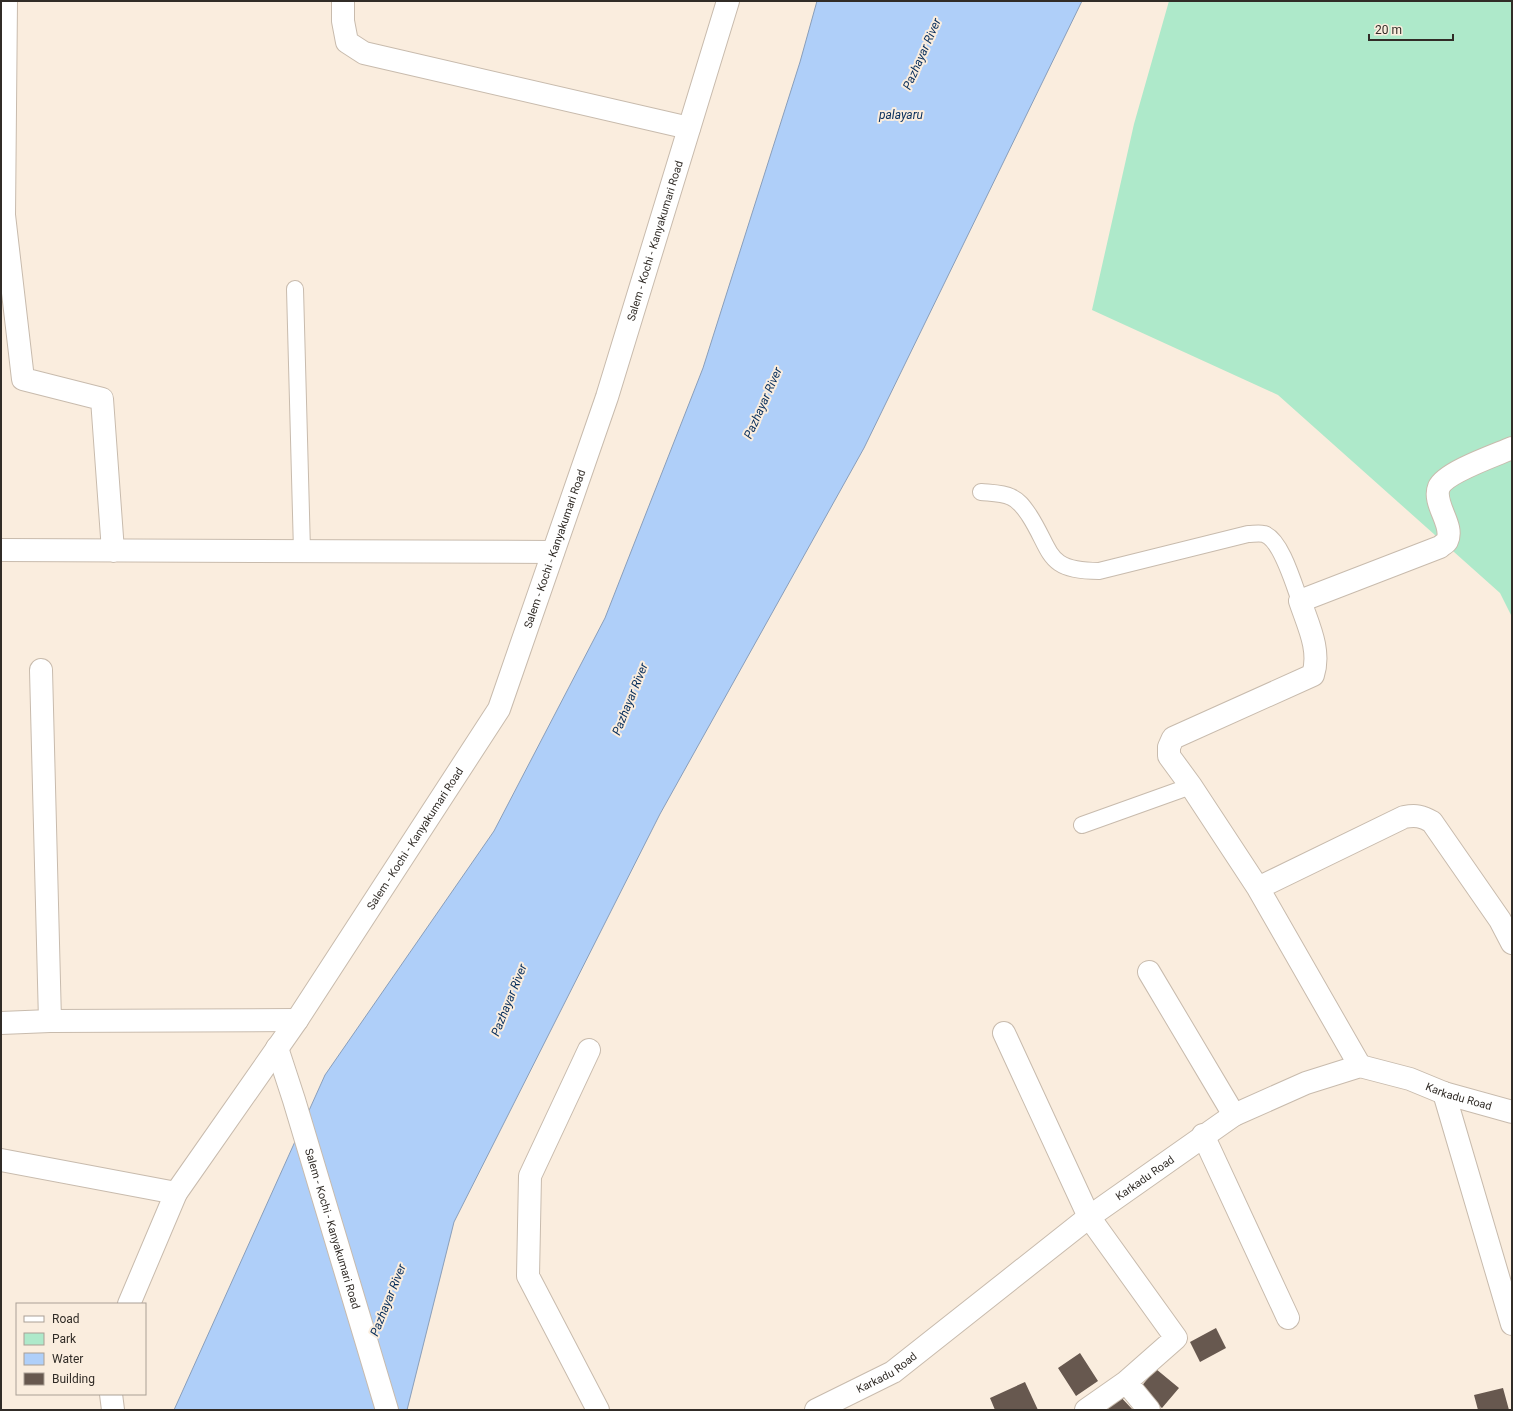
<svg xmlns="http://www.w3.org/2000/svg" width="1513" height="1411" viewBox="0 0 1513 1411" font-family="Roboto,sans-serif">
	<rect width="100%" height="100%" fill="#faedde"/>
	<!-- green -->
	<path fill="#aee9ca" d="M1169 1H1512V617L1500 593 1278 395 1092 310 1134 124Z"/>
	<!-- water -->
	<path fill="#afcff9" stroke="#899eba" d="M817 1H1082L864 448 660 814 454 1222 407 1410H174L325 1075 494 831 605 618 703 368 800 62Z"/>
	<!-- building -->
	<path fill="#67584f" d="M1216 1328 1226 1348 1200 1362 1190 1342Z
		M1080 1353 1098 1381 1076 1396 1058 1368Z
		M1156 1369 1179 1388 1162 1408 1139 1389Z
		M1025 1382 1038 1410H995L990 1398Z
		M1503 1388 1509 1410H1478L1474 1395Z
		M1117 1393 1133 1410H1099Z"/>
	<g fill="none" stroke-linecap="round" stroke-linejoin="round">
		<defs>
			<path id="service" d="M295 289 302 551
				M981 492C990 493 1003 493 1011 497 1020 501 1024 508 1029 515 1053 552 1045 571 1099 571L1248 534C1253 534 1259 533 1264 534 1281 539 1294 585 1300 601
				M1082 825 1191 786"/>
			<path id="minor" d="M6 1 4 215 23 379 102 399 113 551
				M343 1V21L347 42 364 53 689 128
				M1 550 553 552
				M41 670 50 1021
				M1258 888 1404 817C1416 815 1422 816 1432 822L1500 920 1512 943
				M1149 972 1234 1115
				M1 1023 50 1021 297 1020
				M1004 1033 1089 1217 1176 1338 1126 1382 1149 1410
				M589 1050 530 1176 528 1276 598 1410
				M1360 1066 1258 888 1191 786 1169 756V747L1173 738 1313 675C1321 650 1308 625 1300 601L1440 547C1442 545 1446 543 1447 541 1455 525 1432 504 1439 487 1446 472 1496 455 1512 448
				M1444 1093 1512 1324
				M1203 1135 1288 1318
				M1 1160 176 1193
				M1086 1410 1126 1382"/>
			<g id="tertiary">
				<path id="s1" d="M816 1410 893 1372 1089 1217 1234 1115 1306 1083 1360 1066 1410 1079 1444 1093 1512 1112"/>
			</g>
			<g id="secondary">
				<path id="s2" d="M277 1048 294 1100 387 1410"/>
				<path id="s3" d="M129 1304 176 1193 297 1020 499 709 607 397 728 1"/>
				<path d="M111 1394 113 1410"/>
			</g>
		</defs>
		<!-- service casing -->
		<use href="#service" stroke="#c8bbad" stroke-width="18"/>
		<!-- minor casing -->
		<use href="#minor" stroke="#c8bbad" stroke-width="24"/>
		<!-- tertiary casing -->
		<use href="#tertiary" stroke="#c8bbad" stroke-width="24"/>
		<!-- secondary casing -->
		<use href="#secondary" stroke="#c8bbad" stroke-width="24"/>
		<!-- service -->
		<use href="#service" stroke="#fff" stroke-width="16"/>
		<!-- minor -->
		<use href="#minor" stroke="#fff" stroke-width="22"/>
		<!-- tertiary -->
		<use href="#tertiary" stroke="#fff" stroke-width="22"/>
		<!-- secondary -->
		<use href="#secondary" stroke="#fff" stroke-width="22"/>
	</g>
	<g text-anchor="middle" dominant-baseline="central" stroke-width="4" stroke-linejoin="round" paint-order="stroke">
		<!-- street labels -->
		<g font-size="11" fill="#312c27" stroke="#faedde">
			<text stroke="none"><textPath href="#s3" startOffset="1196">Salem - Kochi - Kanyakumari Road</textPath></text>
			<text stroke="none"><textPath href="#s3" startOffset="872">Salem - Kochi - Kanyakumari Road</textPath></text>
			<text stroke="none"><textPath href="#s3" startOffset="548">Salem - Kochi - Kanyakumari Road</textPath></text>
			<text stroke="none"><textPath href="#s1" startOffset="752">Karkadu Road</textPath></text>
			<text stroke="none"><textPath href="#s1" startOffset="404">Karkadu Road</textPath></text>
			<text stroke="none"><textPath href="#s2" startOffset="189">Salem - Kochi - Kanyakumari Road</textPath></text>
			<text stroke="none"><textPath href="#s1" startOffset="80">Karkadu Road</textPath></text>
		</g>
		<!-- water labels -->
		<g font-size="12" font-style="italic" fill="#062d5a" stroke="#faedde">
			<text transform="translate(922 54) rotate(-66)">Pazhayar River</text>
			<text x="901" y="115">palayaru</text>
			<text transform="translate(763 403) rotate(-66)">Pazhayar River</text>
			<text transform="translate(630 699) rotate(-68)">Pazhayar River</text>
			<text transform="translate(509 1000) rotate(-68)">Pazhayar River</text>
			<text transform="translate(388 1300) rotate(-68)">Pazhayar River</text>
		</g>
	</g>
	<!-- border -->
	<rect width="1513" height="1411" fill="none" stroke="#312c27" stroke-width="4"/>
	<!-- legend -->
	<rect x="16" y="1303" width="130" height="92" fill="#faedde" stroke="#aaa095"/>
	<rect x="24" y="1316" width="20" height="6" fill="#ffffff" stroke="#aaa095"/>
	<text x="52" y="1323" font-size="12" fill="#312c27">Road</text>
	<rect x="24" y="1333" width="20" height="12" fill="#aee9ca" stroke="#aaa095"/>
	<text x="52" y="1343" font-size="12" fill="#312c27">Park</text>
	<rect x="24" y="1353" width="20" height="12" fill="#afcff9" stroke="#aaa095"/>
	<text x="52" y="1363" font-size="12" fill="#312c27">Water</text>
	<rect x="24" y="1373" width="20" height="12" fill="#67584f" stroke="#aaa095"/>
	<text x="52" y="1383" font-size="12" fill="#312c27">Building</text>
	<!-- scale -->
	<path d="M1369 34v6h84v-6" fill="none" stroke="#312c27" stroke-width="2"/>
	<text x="1375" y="34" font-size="12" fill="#312c27" stroke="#faedde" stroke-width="3" paint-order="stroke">20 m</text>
</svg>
